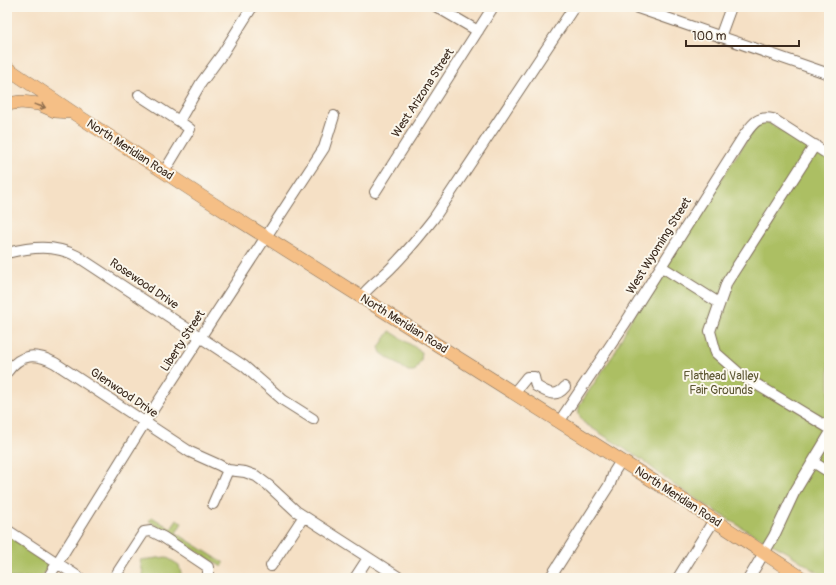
<svg xmlns="http://www.w3.org/2000/svg" width="836" height="585" viewBox="0 0 836 585" font-family="Pangolin,sans-serif">
	<rect width="100%" height="100%" fill="#fbf7ec"/>
	<filter id="ink" filterUnits="userSpaceOnUse"><feTurbulence type="fractalNoise" baseFrequency=".025" numOctaves="2"/><feDisplacementMap in="SourceGraphic" scale="8" xChannelSelector="R" yChannelSelector="G"/><feConvolveMatrix kernelMatrix="1 2 1 2 8 2 1 2 1" color-interpolation-filters="sRGB"/></filter>
	<filter id="wash" filterUnits="userSpaceOnUse"><feTurbulence type="fractalNoise" baseFrequency=".012" numOctaves="4" result="noise"/><feDisplacementMap in="SourceGraphic" scale="16" xChannelSelector="R" yChannelSelector="G"/><feGaussianBlur stdDeviation="0.9" result="paint"/><feColorMatrix in="noise" values="0 0 0 0 0 0 0 0 0 0 0 0 0 0 0 0 0 1.4 0 .05"/><feComposite in="paint" operator="in"/></filter>
	<g filter="url(#wash)">
		<rect width="100%" height="100%" fill="#f5e0c5"/>
		<!-- green -->
		<path fill="#acbf63" stroke="#747440" d="M768 122 829 160V578H826L787 552 749 532 674 485 642 460 584 423C579 417 577 412 580 404L614 354 630 321 757 124Z
			M390 331 422 352 421 360 415 371H408L381 353 379 347Z
			M152 517 171 529 177 520 182 523 176 533 224 563 222 567 149 521Z
			M7 535 49 563V564L41 578H7Z
			M166 557 179 565 182 578H144L140 560Z"/>
	</g>
	<g filter="url(#ink)">
		<g fill="none" stroke-linecap="round" stroke-linejoin="round">
			<defs>
				<path id="minor" d="M437 7 478 31
					M635 7 829 74
					M720 37 731 7
					M139 95 179 121
					M815 145 727 282 710 331 716 353 741 375 829 428
					M164 172 190 129 179 121 201 83 223 53 252 7
					M375 192 493 7
					M7 253C31 247 54 244 77 256L244 366 283 400 313 419
					M662 267 719 303
					M361 297C369 286 380 279 390 269 406 253 420 236 434 218L574 7
					M7 372C21 353 36 353 55 363L190 452 219 465 228 470 245 472 256 476 268 485 296 511 400 578
					M514 393 527 377H534L536 386C547 392 555 399 565 387
					M559 422 624 325 743 137C752 125 757 115 773 119L829 155
					M813 462 829 472
					M213 504 228 470
					M7 530 80 578
					M271 566 304 516
					M48 578 145 422 324 148 334 116
					M114 578 144 532 151 531 163 537 208 567V578
					M355 578 368 558
					M550 578 610 484 614 472 621 461
					M678 578 714 520
					M749 578 774 536 794 493 829 435"/>
				<path id="major" d="M7 68 72 112 204 198 674 494 802 578
					M7 104 21 102 39 104 55 111 70 112"/>
			</defs>
			<!-- minor casing -->
			<use href="#minor" stroke="#7c6a58" stroke-width="12"/>
			<!-- major casing -->
			<use href="#major" stroke="#7c6a58" stroke-width="14"/>
			<!-- minor -->
			<use href="#minor" stroke="#fff" stroke-width="10"/>
			<!-- major -->
			<use href="#major" stroke="#f5bf86" stroke-width="13"/>
		</g>
		<!-- one-way arrows -->
		<defs><path id="oneway-shaft" d="M-6 0H5M1.5-3L5.5 0L1.5 3" fill="none" stroke-width="1.6" stroke-linecap="round" stroke-linejoin="round"/></defs>
		<use stroke="#8f6d4d" href="#oneway-shaft" transform="translate(40 106) rotate(17)"/>
	</g>
	<g text-anchor="middle" dominant-baseline="central" stroke-width="4" stroke-linejoin="round" paint-order="stroke">
		<!-- street labels -->
		<g font-size="12" fill="#3b2a1e" stroke="#fbf7ec">
			<text transform="translate(423 93) rotate(-57)">West Arizona Street</text>
			<text transform="translate(130 150) rotate(33)">North Meridian Road</text>
			<text transform="translate(659 246) rotate(-58)">West Wyoming Street</text>
			<text transform="translate(144 284) rotate(34)">Rosewood Drive</text>
			<text transform="translate(404 324) rotate(32)">North Meridian Road</text>
			<text transform="translate(183 341) rotate(-57)">Liberty Street</text>
			<text transform="translate(124 393) rotate(34)">Glenwood Drive</text>
			<text transform="translate(678 497) rotate(33)">North Meridian Road</text>
		</g>
		<!-- park labels -->
		<g font-size="12" fill="#5d5733" stroke="#fbf7ec">
			<text x="721" y="376">Flathead Valley<tspan x="721" dy="14">Fair Grounds</tspan></text>
		</g>
	</g>
	<!-- margin -->
	<rect width="836" height="585" fill="none" stroke="#fbf7ec" stroke-width="24"/>
	<!-- scale -->
	<path d="M686 40v6h113v-6" fill="none" stroke="#3b2a1e" stroke-width="2"/>
	<text x="692" y="40" font-size="12" fill="#3b2a1e" stroke="#fbf7ec" stroke-width="3" paint-order="stroke">100 m</text>
</svg>
